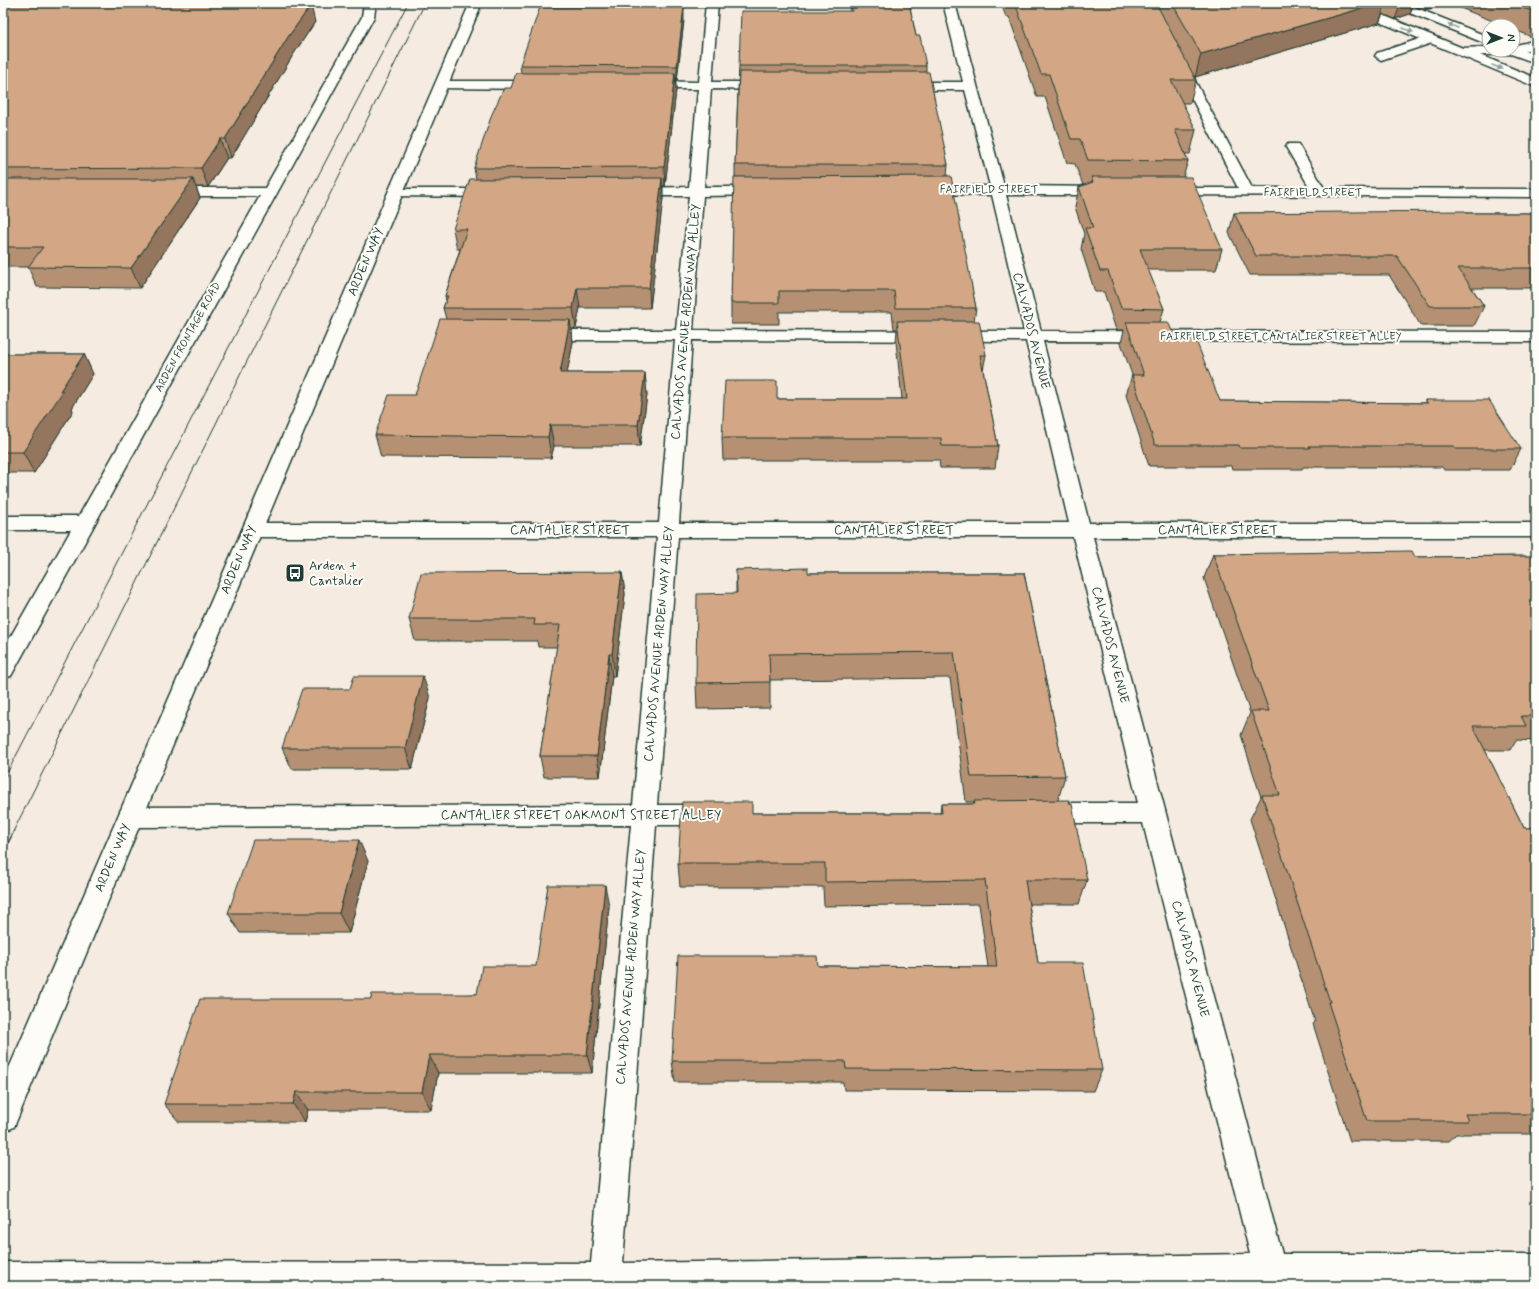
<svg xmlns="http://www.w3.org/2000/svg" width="1539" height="1289" viewBox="0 0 1539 1289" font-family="Mynerve,sans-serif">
	<rect width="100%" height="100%" fill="#f5ebe0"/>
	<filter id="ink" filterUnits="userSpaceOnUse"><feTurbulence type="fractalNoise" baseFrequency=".025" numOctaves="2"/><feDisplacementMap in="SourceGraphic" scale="8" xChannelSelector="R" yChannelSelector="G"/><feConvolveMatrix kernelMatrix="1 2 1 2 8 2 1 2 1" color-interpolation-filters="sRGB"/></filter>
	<g filter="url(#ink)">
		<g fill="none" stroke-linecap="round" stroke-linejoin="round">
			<defs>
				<path id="minor" d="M364 3H376L374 17 11 676 3 678V650L71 530H3V516H79L260 196H168L163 195 161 192 163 189 168 188H265L362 17Z
					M706 3H718L712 82H769L775 86 769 90 711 89 704 187H764L769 188 771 191 769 194 764 195 703 196 693 330 1024 331 992 195 924 194 919 193 917 190 919 187 924 186H990L965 90H901L895 86 901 82H963L943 3H955L1004 186 1108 187 1113 188 1115 191 1113 194 1108 195H1006L1041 331 1536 332V342L1043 341 1089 523H1536V537H1093L1282 1254H1536V1286H3V1262L591 1263 631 825 130 827 121 824 118 817 121 810 130 807 633 805 657 537H252L245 535 242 530 245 525 252 523H659L675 340H543L537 339 535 335 537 331 543 330H676L689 196H634L629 195 627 192 629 189 634 188 689 187 698 89H645L639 85 645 81 699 82ZM692 340 1026 341 1069 523H679ZM678 537H1073L1138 803H1044L1035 806 1032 813 1035 820 1044 823H1143L1250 1254 623 1263 656 825H711L720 822 723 815 720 808 711 805H657Z
					M1431 35 1437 39 1435 42 1381 60 1375 56 1377 53Z
					M1536 40V48L1513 54 1461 56 1455 52 1461 48 1489 47V50H1513V46Z
					M1180 60 1186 64 1252 188H1310L1286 147 1288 144H1298L1324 188 1536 189V197L1163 195 1161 192 1163 189 1168 188H1238L1174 64Z
					M441 81H541L547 85 541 89 436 88 435 85Z
					M395 189H496L501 190 503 193 501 196 496 197 390 196 388 193 390 190Z"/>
				<path id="major" d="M470 3H482L14 1127 3 1132V1082Z
					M1337 3H1353L1536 78V87L1339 5Z
					M1388 3H1404L1489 37V45L1390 5Z
					M1513 47 1536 55V63L1508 53 1506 50H1513Z"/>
			</defs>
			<!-- minor casing -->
			<use href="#minor" stroke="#1f3d34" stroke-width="3"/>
			<!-- major casing -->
			<use href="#major" stroke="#1f3d34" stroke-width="3"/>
			<!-- minor -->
			<use href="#minor" fill="#fdfcf7" fill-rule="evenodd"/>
			<!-- major -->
			<use href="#major" fill="#fdfcf7" fill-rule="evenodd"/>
			<!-- tram-far1 -->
			<path stroke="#1f3d34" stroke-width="1" d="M3 781 408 3
				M13 832 425 3"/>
			<!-- tram -->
			<path stroke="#1f3d34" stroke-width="1.5" d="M3 853 14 831"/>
		</g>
		<!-- wall -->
		<path fill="#b59072" stroke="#1f3d34" d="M849 3H909L916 36 926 66V72L948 165 947 176 976 308 974 321 986 355 983 370 998 446 995 468H940L939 460H723L722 438 777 399H902L896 342 897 329H894L892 312H779V324H731V303L735 177V165L739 66 850 11Z
			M1001 3H1536V39L1513 29V26H1505L1448 3 1425 10 1413 5 1410 14 1395 19 1383 14 1379 23 1195 77 1196 80 1190 103H1182L1196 130 1190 154H1185L1188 161 1183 177 1222 249 1216 270H1148L1164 309 1160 322 1173 333 1220 401 1424 403 1425 400 1521 449 1510 470H1444L1442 467H1303L1302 469H1232L1231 466H1149L1126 395 1132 375 1121 343 1124 330H1116L1104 292H1095L1081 249 1084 234 1075 207 1079 187 1085 185H1083L1075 164 1067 163 1045 97H1037L1009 17H1006Z
			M3 5 315 22 293 55 231 158H227L208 187H196L200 198 140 288 37 287 28 267H3Z
			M684 20 677 80H676V90L665 186H663V198L650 308H580L576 328 572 329 573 342 567 373H645L647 395 640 446H554L551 458 381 457 375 435 415 395 446 319 443 308 446 300 445 296 460 249H457L453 229 476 179 474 168 511 88 521 73 520 65Z
			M1234 213H1536V288H1472L1484 306 1474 326H1421L1389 275H1250L1229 233Z
			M3 354H84L93 374 72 408 73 411 34 473H3Z
			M1213 554 1415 557 1536 556V741L1516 740 1510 750H1485L1524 828H1536V1134H1456L1448 1141H1350L1313 1024 1315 1022 1250 819 1261 797 1241 735 1250 713 1204 578Z
			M736 570 808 573H1024L1065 776 1058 800 1087 880 1079 904H1029L1038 963 1102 1070 1093 1091 844 1090 843 1082H675L672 1061 818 966 988 967 979 904 824 906 823 887H680L678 863 752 813H940L941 804H973L974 802H966L950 678 770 680V708L697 709 696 683 736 593Z
			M622 572 625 594 615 676H612L600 777H544L540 756 557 647H538L537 641H415L409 619Z
			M430 698 412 769H292L282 748Z
			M368 861 349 933H240L228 913Z
			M609 906 592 1073H438L431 1110H308L305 1122H179L164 1104 371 999 477 994 536 966Z"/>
		<!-- shaded-wall -->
		<path fill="#94755d" stroke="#1f3d34" d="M1381 3H1386L1379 23 1195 77 1201 54Z
			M1401 3H1414L1410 14 1395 19Z
			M1428 3H1448L1425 10Z
			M311 5 315 22 293 55 231 158 225 139 288 37Z
			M684 6V20L677 80V66Z
			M675 73 676 90 665 186 664 167Z
			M220 139 227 158 208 187 201 168Z
			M662 178 663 198 650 308 649 288Z
			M193 179 200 198 140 288 131 268Z
			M577 288 580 308 576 328 573 308Z
			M570 320 573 342 563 394 560 373Z
			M84 354 93 374 72 408 73 411 34 473 23 452 60 391Z
			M645 373 647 395 640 446 638 425Z
			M550 425 554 446 551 458 548 437Z
			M622 572 625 594 615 676 612 654Z
			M609 654 612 676 600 777 597 756Z
			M423 676 430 698 412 769 405 748Z
			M359 840 368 861 349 933 339 913Z
			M605 885 609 906 592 1073 587 1055Z
			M429 1055 438 1073 431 1110 422 1092Z
			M296 1092 308 1110 305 1122 293 1104Z"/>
		<!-- building -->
		<path fill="#d3a785" stroke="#1f3d34" d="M127 3 311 5 288 37 225 139H220L201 168 3 169V5H125Z
			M851 3H909L916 36H920L926 66H739L741 11H852Z
			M1015 3H1156L1196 80H1171L1196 130H1175L1188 161 1088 160 1080 139H1071L1049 74H1041Z
			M1172 3H1381L1201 54Z
			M1511 3H1536V13Z
			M684 6 677 66 520 65 540 7Z
			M739 72H929L948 165H735Z
			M516 73H675L664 167 474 168 492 114 504 88H511Z
			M951 176 976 308H896L894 291H779V303H731L734 177Z
			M1091 177H1191L1222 249H1140L1164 309 1121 308 1108 271H1100L1085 228H1093L1079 187 1093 182Z
			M662 178 649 288H577L573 308H443L448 296H445L467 229H453L470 179Z
			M3 179H193L131 268 28 267 43 247H3Z
			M1465 211 1466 213H1536V268H1458L1484 306H1430L1397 256H1256L1234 213Z
			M440 319 570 320 560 373H645L638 425H550L548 437 375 435 389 395H415Z
			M897 321H979L986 355H980L998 446H942L941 438H722L725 381H777V399H907Z
			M1126 322H1168L1173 333H1193L1220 401 1428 403 1425 400H1489L1521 449H1455L1453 446H1309L1310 448H1240L1239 445H1155L1132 375H1144Z
			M3 354H84L60 391H63L23 452H3Z
			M1412 551 1415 557 1536 556V716H1521L1526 726H1473L1524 828H1536V1114H1465L1468 1121H1367L1328 1002H1330L1262 795H1280L1251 711H1269L1213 554Z
			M808 568V573H1024L1065 776 971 777 954 652 769 654 770 682 696 683 697 594 737 593 736 570Z
			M622 572 612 654H609L597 756H540L560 625H534L535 619H409L421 573Z
			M354 676H423L405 748H282L302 689H350Z
			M1069 800 1070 804H1072L1087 880H1025L1038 963H1083L1102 1070 846 1069 845 1061H672L678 956H817L818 966 997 967 985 880 825 882V863H678L682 802H752V813H942L941 804H975L974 801Z
			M253 840H359L339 913H228Z
			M548 885H605L587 1055H429L422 1092H296L293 1104H164L200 999H371L372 994H477L482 966H536Z"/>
		<!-- one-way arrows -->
		<defs><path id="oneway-solid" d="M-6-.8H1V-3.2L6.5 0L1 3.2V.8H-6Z"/></defs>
		<g fill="#8e9c96">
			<use href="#oneway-solid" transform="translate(1453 26) rotate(-158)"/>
			<use href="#oneway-solid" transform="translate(1408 30) rotate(23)"/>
			<use href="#oneway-solid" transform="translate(1497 67) rotate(23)"/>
		</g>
	</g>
	<!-- icons -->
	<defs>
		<symbol id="bus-square" viewBox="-11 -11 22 22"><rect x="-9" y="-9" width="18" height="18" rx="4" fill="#1f3d34" stroke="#fdfcf7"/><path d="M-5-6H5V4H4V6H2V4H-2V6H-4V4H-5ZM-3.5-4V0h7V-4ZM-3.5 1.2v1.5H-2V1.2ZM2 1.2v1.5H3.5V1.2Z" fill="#fff"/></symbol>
	</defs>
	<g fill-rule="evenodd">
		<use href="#bus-square" x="284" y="562" width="22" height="22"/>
	</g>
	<g text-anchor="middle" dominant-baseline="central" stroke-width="4" stroke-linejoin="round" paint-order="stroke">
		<!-- far-street labels -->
		<g font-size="11" fill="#1f3d34" stroke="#fdfcf7">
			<text x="989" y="190">FAIRFIELD STREET</text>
			<text x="1313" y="193">FAIRFIELD STREET</text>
			<text transform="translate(188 337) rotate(-61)">ARDEN FRONTAGE ROAD</text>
			<text x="1281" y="337">FAIRFIELD STREET CANTALIER STREET ALLEY</text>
		</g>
		<!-- street labels -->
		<g font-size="13" fill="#1f3d34" stroke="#fdfcf7">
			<text transform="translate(366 262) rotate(-67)">ARDEN WAY</text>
			<text transform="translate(686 322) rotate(-85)">CALVADOS AVENUE ARDEN WAY ALLEY</text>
			<text transform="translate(1031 331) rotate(76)">CALVADOS AVENUE</text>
			<text x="570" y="530">CANTALIER STREET</text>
			<text x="894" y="530">CANTALIER STREET</text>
			<text x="1218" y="530">CANTALIER STREET</text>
			<text transform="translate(239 560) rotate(-67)">ARDEN WAY</text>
			<text transform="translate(659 644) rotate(-85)">CALVADOS AVENUE ARDEN WAY ALLEY</text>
			<text transform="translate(1110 645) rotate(76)">CALVADOS AVENUE</text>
			<text x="581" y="815">CANTALIER STREET OAKMONT STREET ALLEY</text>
			<text transform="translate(113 858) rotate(-67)">ARDEN WAY</text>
			<text transform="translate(1190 959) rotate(76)">CALVADOS AVENUE</text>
			<text transform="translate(631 967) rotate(-85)">CALVADOS AVENUE ARDEN WAY ALLEY</text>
		</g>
		<!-- poi labels -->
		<g font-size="13" fill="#1f3d34" stroke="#fdfcf7" text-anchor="start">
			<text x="309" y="566">Arden +<tspan x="309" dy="15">Cantalier</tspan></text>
		</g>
	</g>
	<!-- margin -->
	<rect width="1539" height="1289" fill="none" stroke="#fdfcf7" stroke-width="16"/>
	<rect x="8" y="8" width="1523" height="1273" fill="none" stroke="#1f3d34" stroke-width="1.5" filter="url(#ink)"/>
	<!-- north arrow -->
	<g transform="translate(1501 38) rotate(90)"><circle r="19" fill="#fdfcf7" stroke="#a4b0a9"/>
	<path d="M0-3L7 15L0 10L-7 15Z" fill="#1f3d34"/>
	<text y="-6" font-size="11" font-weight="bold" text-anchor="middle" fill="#1f3d34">N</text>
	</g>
</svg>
